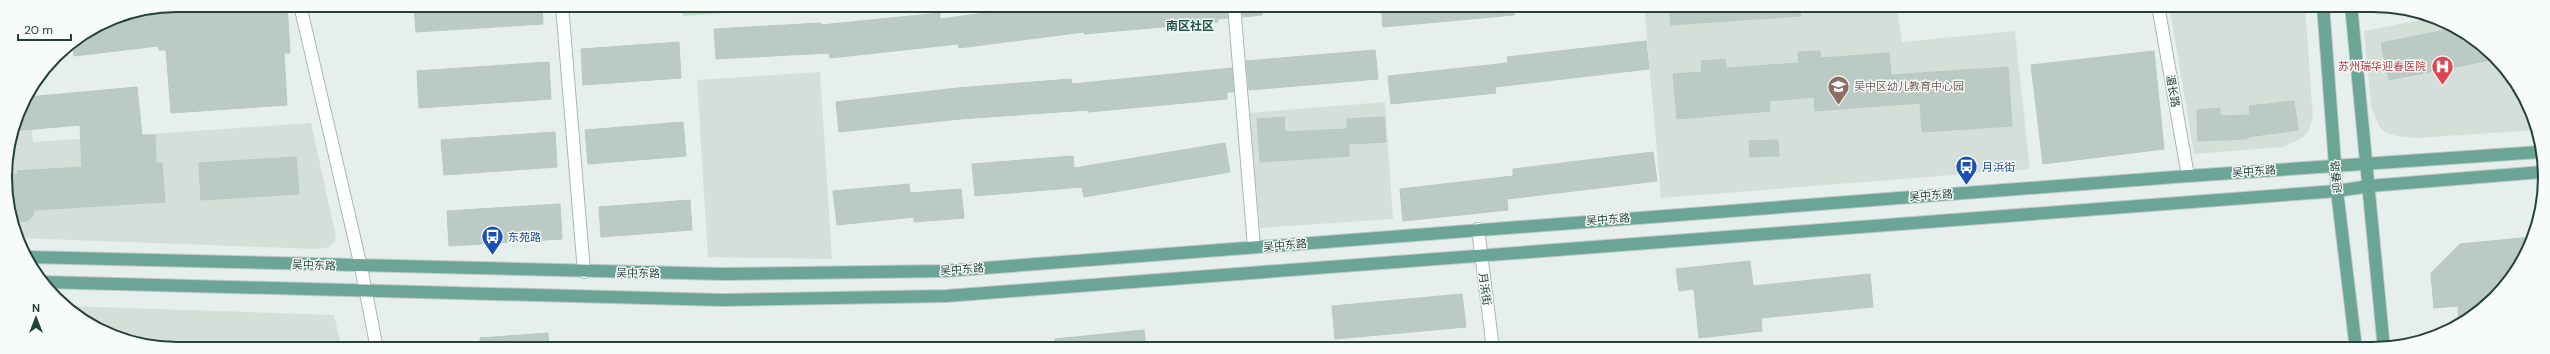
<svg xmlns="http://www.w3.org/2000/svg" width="2550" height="354" viewBox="0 0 2550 354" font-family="'DM Sans','Noto Sans SC',sans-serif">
	<rect width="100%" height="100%" fill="#e6efeb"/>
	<!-- built -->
	<path fill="#d4dfda" d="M1644 5H1897L1902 42 2015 31 2030 169 1661 198Z
		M2169 5H2305L2313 118 2308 132 2302 138 2283 147 2194 154Z
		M2430 18 2449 23 2502 64 2536 122 2537 130 2416 138 2396 136 2385 132 2379 126 2371 107 2364 31Z
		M820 72 832 259 708 257 697 80Z
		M28 96 33 142 311 123 336 237 335 242 329 247 319 249 17 238 14 232 5 166 18 111Z
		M1385 102 1393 219 1260 228 1249 113Z
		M68 306 334 315 342 349H166L101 331Z"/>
	<!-- green -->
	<path fill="#bfe0c8" d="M682 5H829L683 16Z"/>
	<!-- building -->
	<path fill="#bbcac4" stroke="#b8c9c2" d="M210 5H287L290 53H284L287 105 171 113 166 50H159L158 46 74 56 73 44 111 18 152 10Z
		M414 5H542L543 24 416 32Z
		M1044 5H1227L1228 18 1218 19V22L1084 34V32L959 48 958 44 830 58 829 53 716 59 714 29 821 23V25L940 13V19Z
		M1242 5H1262V15L1243 17Z
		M1381 5H1513L1514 15 1383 27Z
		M1669 5H1800L1801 16 1671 25Z
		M2456 28 2496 59 2389 80 2381 43Z
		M1646 41 1649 69 1495 87 1496 93 1391 104 1388 76 1508 63 1507 57Z
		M679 42 681 78 583 85 581 49Z
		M1375 50 1378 79 1249 90 1246 61Z
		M1820 51 1821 58 1889 53 1891 75 2008 67 2012 126 1922 132 1920 103 1815 111 1814 97 1769 101 1770 111 1677 119 1673 74 1702 72 1701 61 1725 59 1726 68 1799 63 1798 52Z
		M2154 51 2164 149 2043 164 2031 65Z
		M549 62 551 99 419 108 417 71Z
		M1232 68 1234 92H1227V99L1088 112V110L960 119 839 132 836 102 957 88 1071 79 1072 84Z
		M137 87 142 135H155L156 163H162L165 202 34 210 33 216 27 221 13 222 7 175 18 174 17 171 82 167 80 125 13 131 18 111 28 97Z
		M2294 101 2298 130 2247 137V139L2198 141 2197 110 2220 108V116L2250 115 2249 106Z
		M1284 117 1285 132 1347 129V119L1384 117 1386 142 1349 144V156L1260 162 1257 119Z
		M683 122 686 156 588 164 585 130Z
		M555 132 557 167 444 175 441 140Z
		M1778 140 1779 156 1750 157 1749 141Z
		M1225 143 1230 172 1084 197 1082 187 975 196 972 164 1073 156 1074 168Z
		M1653 152 1657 181 1507 199 1508 210 1403 221 1400 189 1513 176V169Z
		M296 157 299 194 201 200 199 163Z
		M909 184 910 193 961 189 964 218 914 222V217L837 225 833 191Z
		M690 200 692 230 601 237 599 207Z
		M560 204 562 239 449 246 447 211Z
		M2532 237 2527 253 2495 298 2459 324 2458 306 2434 308 2431 273 2460 244Z
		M1750 261 1753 286 1870 274 1873 307 1761 318 1762 331 1699 338 1694 289 1679 291 1676 269Z
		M1462 294 1466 327 1335 339 1332 306Z
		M1144 330 1146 349H1055V339Z
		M548 333 549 349H480V338Z"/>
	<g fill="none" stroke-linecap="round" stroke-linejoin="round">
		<defs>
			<path id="minor" d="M300 5 361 267 377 349
				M562 5 584 272
				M1234 5 1254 247
				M2158 5 2188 176
				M1478 229 1493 349"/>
			<path id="major" d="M2323 5 2337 191 2356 349
				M2351 5 2384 349
				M28 257 722 274 945 271 2188 176 2540 152
				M43 282 722 300 946 296 2337 191 2369 186 2543 172"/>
		</defs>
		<!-- minor casing -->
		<use href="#minor" stroke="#a8b8b2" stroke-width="14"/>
		<!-- major casing -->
		<use href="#major" stroke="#c2cac8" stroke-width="14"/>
		<!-- minor -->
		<use href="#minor" stroke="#fff" stroke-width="12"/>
		<!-- major -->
		<use href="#major" stroke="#6aa596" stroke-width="12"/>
	</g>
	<!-- icons -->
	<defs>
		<symbol id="hospital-pin" viewBox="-11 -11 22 30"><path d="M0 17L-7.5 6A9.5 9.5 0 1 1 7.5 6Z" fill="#e0444e" stroke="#f7fbf9"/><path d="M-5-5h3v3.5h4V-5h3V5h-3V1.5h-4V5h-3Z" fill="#fff"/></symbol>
		<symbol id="school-pin" viewBox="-11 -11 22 30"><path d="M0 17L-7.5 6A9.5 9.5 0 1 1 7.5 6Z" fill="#8d6e63" stroke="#f7fbf9"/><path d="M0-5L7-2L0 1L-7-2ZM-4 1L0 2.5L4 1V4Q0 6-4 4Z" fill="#fff"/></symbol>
		<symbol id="bus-pin" viewBox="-11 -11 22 30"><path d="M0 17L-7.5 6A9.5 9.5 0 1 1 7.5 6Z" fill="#1a4fb4" stroke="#f7fbf9"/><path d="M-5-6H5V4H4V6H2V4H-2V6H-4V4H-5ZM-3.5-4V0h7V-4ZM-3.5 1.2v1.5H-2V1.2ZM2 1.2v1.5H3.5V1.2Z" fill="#fff"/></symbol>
	</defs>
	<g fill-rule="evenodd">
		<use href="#hospital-pin" x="2430" y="54" width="25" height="34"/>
		<use href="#school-pin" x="1826" y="74" width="25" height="34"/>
		<use href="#bus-pin" x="1954" y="154" width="25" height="34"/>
		<use href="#bus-pin" x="480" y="224" width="25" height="34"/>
	</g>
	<g text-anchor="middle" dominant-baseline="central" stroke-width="3" stroke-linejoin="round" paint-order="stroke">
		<!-- health labels -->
		<g font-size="11" fill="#be3a42" stroke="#f7fbf9" text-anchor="end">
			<text x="2426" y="66">苏州瑞华迎春医院</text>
		</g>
		<!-- education labels -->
		<g font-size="11" fill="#785e54" stroke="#f7fbf9" text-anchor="start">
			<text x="1854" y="86">吴中区幼儿教育中心园</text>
		</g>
		<!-- street labels -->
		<g font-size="11" fill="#24423a" stroke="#f7fbf9">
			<text transform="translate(2173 91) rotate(80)">湄长路</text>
			<text transform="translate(2254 171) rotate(-4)">吴中东路</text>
			<text transform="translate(2336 177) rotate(-95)">迎春路</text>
			<text transform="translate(1931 195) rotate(-4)">吴中东路</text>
			<text transform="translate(1608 219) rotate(-4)">吴中东路</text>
			<text transform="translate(1285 245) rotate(-5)">吴中东路</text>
			<text transform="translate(314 265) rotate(2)">吴中东路</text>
			<text transform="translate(962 269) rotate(-4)">吴中东路</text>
			<text transform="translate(638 273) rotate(1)">吴中东路</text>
			<text transform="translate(1485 289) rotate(82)">月浜街</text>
		</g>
		<!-- transit labels -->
		<g font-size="11" fill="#164399" stroke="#f7fbf9" text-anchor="start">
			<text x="1982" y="167">月浜街</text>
			<text x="508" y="237">东苑路</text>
		</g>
		<!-- neighbourhood labels -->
		<g font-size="12" font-weight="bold" fill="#1f5548" stroke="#f7fbf9">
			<text x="1190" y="26">南区社区</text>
		</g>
	</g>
	<!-- crop -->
	<path d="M0 0H2550V354H0ZM177 12H2373A165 165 0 0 1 2538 177V177A165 165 0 0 1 2373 342H177A165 165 0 0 1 12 177V177A165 165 0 0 1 177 12Z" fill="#f7fbf9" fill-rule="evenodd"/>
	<path fill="none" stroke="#24423a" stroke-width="2" d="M177 12H2373A165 165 0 0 1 2538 177V177A165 165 0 0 1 2373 342H177A165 165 0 0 1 12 177V177A165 165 0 0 1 177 12Z"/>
	<!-- north arrow -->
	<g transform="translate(36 318)" stroke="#f7fbf9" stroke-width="3" paint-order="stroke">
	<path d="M0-3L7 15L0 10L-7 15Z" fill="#24423a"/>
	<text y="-6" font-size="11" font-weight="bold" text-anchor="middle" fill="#24423a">N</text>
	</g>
	<!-- scale -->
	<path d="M18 34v6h53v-6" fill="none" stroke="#24423a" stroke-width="2"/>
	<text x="24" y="34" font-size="12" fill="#24423a" stroke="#f7fbf9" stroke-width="3" paint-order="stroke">20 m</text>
</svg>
